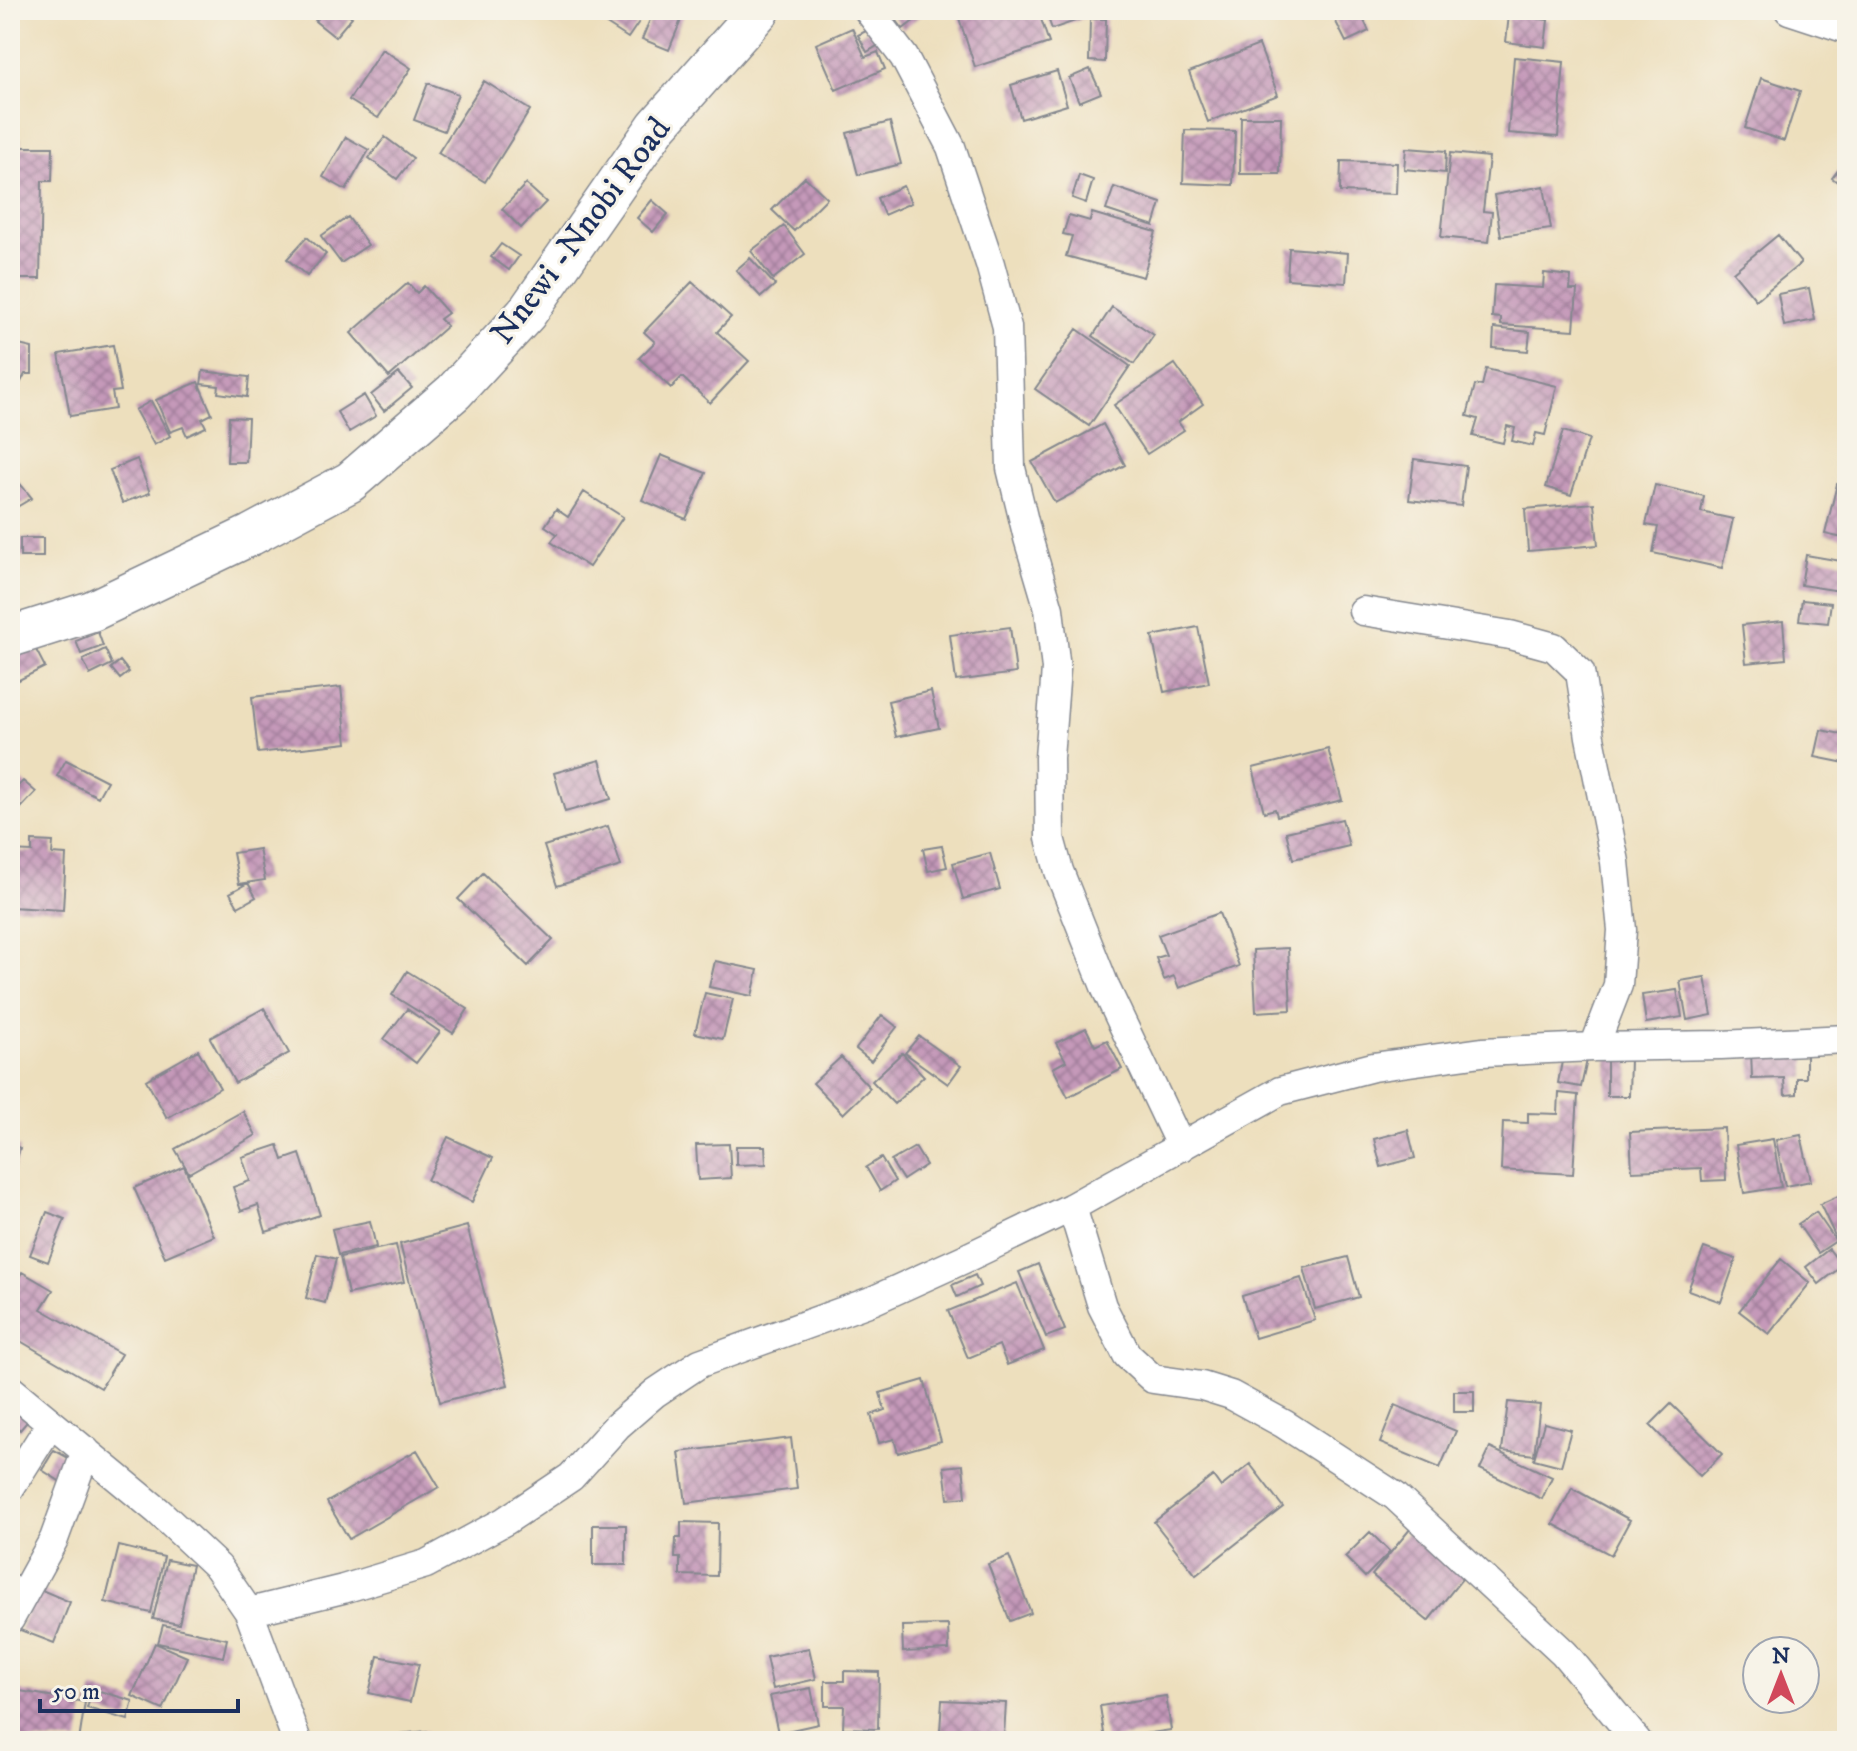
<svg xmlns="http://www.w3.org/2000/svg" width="1857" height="1751" viewBox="0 0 1857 1751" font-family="'IM FELL DW Pica',serif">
	<defs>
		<pattern id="building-cross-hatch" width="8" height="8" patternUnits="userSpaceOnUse" patternTransform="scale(2)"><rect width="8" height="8" fill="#c599b9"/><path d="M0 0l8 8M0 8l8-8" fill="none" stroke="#9f7d9a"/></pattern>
	</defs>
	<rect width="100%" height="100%" fill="#f7f3e8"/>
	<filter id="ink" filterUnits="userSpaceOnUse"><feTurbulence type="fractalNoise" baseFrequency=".0125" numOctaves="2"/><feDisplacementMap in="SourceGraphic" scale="16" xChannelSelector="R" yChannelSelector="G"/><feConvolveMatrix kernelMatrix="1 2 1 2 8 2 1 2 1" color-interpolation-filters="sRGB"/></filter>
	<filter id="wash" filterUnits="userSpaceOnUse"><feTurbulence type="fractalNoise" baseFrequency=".006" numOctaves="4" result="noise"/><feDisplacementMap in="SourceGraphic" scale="32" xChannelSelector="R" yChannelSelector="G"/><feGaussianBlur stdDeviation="1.8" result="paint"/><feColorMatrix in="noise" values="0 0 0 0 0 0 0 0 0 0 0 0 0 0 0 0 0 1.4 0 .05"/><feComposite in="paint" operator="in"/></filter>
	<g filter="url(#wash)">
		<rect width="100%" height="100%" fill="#eddfbd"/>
		<g id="blocks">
			<!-- building -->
			<path fill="url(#building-cross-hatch)" d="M324 10H343L352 17 335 37 315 21Z
				M585 10H647L628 38Z
				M654 10H685L669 50 642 39Z
				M889 10H928L903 29Z
				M975 10H1038L1049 43 975 67 958 15Z
				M1045 10H1091L1093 15 1052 29Z
				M1330 10H1359L1369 31 1346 42Z
				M1509 15 1548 20 1545 47 1506 42Z
				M1090 19H1106L1105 62 1089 61Z
				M874 27 882 43 867 52 858 35Z
				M852 28 865 57 878 52 885 69 836 90 816 44Z
				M1259 45 1278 95 1208 122 1189 72Z
				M382 49 411 68 378 118 349 100Z
				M1514 57 1564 62 1558 137 1508 133Z
				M1090 69 1101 93 1079 102 1069 78Z
				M1057 71 1067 105 1021 119 1011 85Z
				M1761 78 1800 91 1784 141 1745 128Z
				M484 81 530 110 485 182 438 153Z
				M428 83 458 94 444 131 414 120Z
				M1241 117H1281L1280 174H1240Z
				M890 122 901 164 858 175 847 133Z
				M1185 130 1235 131 1233 185 1183 183Z
				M346 137 369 150 346 190 323 177Z
				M385 137 413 158 397 179 369 158Z
				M10 138H21V147H53L52 181H42L40 279H10Z
				M1406 148 1446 151 1445 173 1404 169Z
				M1450 153 1489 157 1483 211 1492 212 1489 242 1441 237Z
				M1847 159V189L1832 178Z
				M1341 161 1397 163 1396 194 1340 192Z
				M1079 175 1093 180 1086 203 1072 198Z
				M805 177 827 198 794 231 772 210Z
				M526 184 546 202 521 228 502 209Z
				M903 186 911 203 884 215 877 198Z
				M1544 186 1551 229 1501 236 1494 195Z
				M1114 187 1161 203 1154 226 1106 210Z
				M652 200 668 214 653 232 637 218Z
				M1092 213 1156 232 1143 277 1066 256 1072 236 1063 234 1069 215 1090 221Z
				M348 217 368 245 341 263 321 236Z
				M784 226 805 254 773 279 751 251Z
				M1778 235 1801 263 1756 300 1733 272Z
				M307 237 326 254 307 276 287 259Z
				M501 244 519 256 509 270 491 257Z
				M1289 248 1348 253 1346 283 1287 279Z
				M750 258 775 285 761 297 736 270Z
				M1544 273 1571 276 1570 290H1577L1574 330 1501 325V318L1492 317 1494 285 1543 288Z
				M692 282 731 317 717 332 749 361 710 403 682 377 671 388 639 358 655 342 644 332Z
				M408 283 417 293 424 286 448 313 440 319 447 326 389 377 351 333Z
				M1809 288 1815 320 1784 326 1778 294Z
				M1112 307 1154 335 1134 364 1093 336Z
				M1494 328 1530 332 1528 351 1493 348Z
				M1077 329 1130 366 1089 426 1035 389Z
				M10 343 32 348V374H25L10 403Z
				M113 345 121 391 112 392 115 409 70 416 59 354Z
				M1175 364 1203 404 1178 422 1184 430 1147 454 1114 405Z
				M1486 369 1557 386 1545 435 1536 433 1533 446 1512 441 1515 428 1507 426 1503 443 1473 436 1478 419 1467 416 1475 385 1482 386Z
				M203 371 249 377 247 397 218 393 219 386 201 384Z
				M399 373 412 388 384 411 371 395Z
				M198 382 212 414 202 419 206 427 187 436 183 427 170 432 156 400Z
				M364 395 376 416 349 432 337 412Z
				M151 401 170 436 154 445 135 410Z
				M229 417 248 418 246 462H227Z
				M1103 424 1125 465 1055 503 1032 462Z
				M1563 431 1589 439 1571 495 1546 487Z
				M661 455 706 473 686 519 642 500Z
				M137 459 150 493 122 503 110 470Z
				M1414 459 1466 466 1461 506 1409 500Z
				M10 472 32 498 10 511Z
				M1837 484 1847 486V539L1825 534Z
				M1655 485 1704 496 1701 512 1733 519 1722 568 1653 553 1658 527 1646 525Z
				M584 492 623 517 589 567 551 542 557 534 545 526 556 509 568 517Z
				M1594 503 1598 545 1528 551 1525 509Z
				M20 538H43V557H20Z
				M1806 555 1847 562V592L1801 585Z
				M1802 600 1831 603 1828 623 1799 620Z
				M1783 621 1786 659 1746 663 1742 625Z
				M1010 627 1016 673 956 681 950 635Z
				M1198 627 1209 683 1164 692 1152 636Z
				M98 632 103 646 81 654 76 641Z
				M34 646 45 667 15 682 10 673V658Z
				M105 649 112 664 90 675 83 660Z
				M120 661 129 672 120 679 111 668Z
				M341 687 347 743 258 753 252 697Z
				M931 691 939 728 896 737 888 701Z
				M1821 730 1847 735 1845 763 1815 757Z
				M1328 749 1342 800 1277 816 1275 809 1264 812 1253 768Z
				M66 760 107 781 98 797 57 776Z
				M600 760 611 799 565 812 554 773Z
				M23 781 36 792 18 811 10 803V794Z
				M1342 819 1349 846 1293 859 1286 832Z
				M608 826 621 866 557 886 544 846Z
				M32 841 53 842 52 854 66 855 63 910 10 907V851L32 852Z
				M942 846 947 867 928 871 923 849Z
				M259 849 265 880 239 884 233 853Z
				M990 853 1000 889 963 899 953 863Z
				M483 873 553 940 528 966 458 899Z
				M248 883 256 897 238 907 230 893Z
				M1219 913 1239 966 1179 988 1174 976 1164 980 1156 958 1166 955 1158 935Z
				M1288 948 1291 1010 1256 1012 1253 950Z
				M715 961 758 970 752 996 709 987Z
				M407 971 468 1009 453 1033 392 995Z
				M1705 977 1712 1015 1687 1020 1680 981Z
				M1677 990 1682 1017 1646 1023 1642 995Z
				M705 993 733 999 723 1039 695 1033Z
				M264 1008 289 1053 235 1083 210 1038Z
				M407 1009 440 1032 416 1063 384 1039Z
				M882 1015 897 1027 871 1061 856 1049Z
				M1086 1028 1095 1046 1107 1040 1122 1069 1068 1097 1053 1068 1066 1061 1056 1043Z
				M919 1036 961 1066 948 1084 905 1053Z
				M1806 1048V1078H1797V1094L1785 1095 1784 1078 1752 1079 1751 1049Z
				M198 1050 220 1088 167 1118 146 1080Z
				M902 1053 924 1076 894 1104 872 1081Z
				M1563 1056 1587 1060 1581 1087 1558 1083Z
				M841 1057 870 1088 843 1114 813 1083Z
				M1607 1057 1630 1058 1629 1096H1607Z
				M1559 1093 1578 1095 1573 1174 1501 1170 1503 1122 1528 1123V1113L1558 1114Z
				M243 1111 256 1135 189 1173 175 1149Z
				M1724 1128 1726 1180 1702 1181 1701 1168 1632 1171 1630 1132Z
				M1408 1130 1415 1158 1381 1167 1374 1139Z
				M1801 1135 1811 1181 1785 1186 1776 1140Z
				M448 1137 493 1158 472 1202 427 1180Z
				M1773 1139 1781 1187 1744 1193 1736 1145Z
				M729 1144 731 1178 698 1180 696 1145Z
				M10 1145 20 1148 11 1180 10 1179Z
				M278 1145 283 1160 300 1154 320 1215 266 1232 258 1205 241 1211 233 1187 250 1181 242 1157Z
				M736 1146H765L766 1164 736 1165Z
				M915 1147 926 1165 903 1180 891 1161Z
				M881 1158 895 1181 880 1191 866 1167Z
				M184 1166 214 1236 165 1257 134 1188Z
				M1847 1192V1233L1836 1238 1820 1204Z
				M47 1212 65 1219 48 1262 30 1255Z
				M1816 1212 1836 1241 1818 1253 1798 1224Z
				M370 1221 376 1247 338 1255 332 1229Z
				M467 1226 508 1385 440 1402 400 1244Z
				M396 1245 404 1282 348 1294 340 1257Z
				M1704 1248 1736 1259 1721 1302 1688 1290Z
				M1829 1249 1842 1266 1819 1284 1806 1267Z
				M317 1254 336 1259 325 1303 306 1298Z
				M1348 1257 1359 1297 1315 1309 1304 1268Z
				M1781 1259 1810 1283 1769 1334 1739 1311Z
				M1038 1264 1065 1330 1046 1337 1019 1272Z
				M22 1272 53 1290 41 1309 121 1354 101 1388 10 1335V1292Z
				M975 1275 980 1286 957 1297 952 1285Z
				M1301 1278 1315 1320 1255 1338 1242 1296Z
				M1017 1283 1044 1350 1007 1365 999 1345 968 1358 948 1311Z
				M924 1380 941 1441 898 1453 894 1439 879 1443 871 1415 885 1410 880 1393Z
				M1454 1391H1474V1412H1454Z
				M1508 1402 1540 1405 1534 1455 1502 1451Z
				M1671 1404 1722 1454 1700 1476 1650 1425Z
				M19 1405 32 1416 20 1430 10 1421V1414Z
				M1395 1405 1456 1431 1440 1468 1380 1443Z
				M1544 1423 1571 1430 1561 1466 1534 1459Z
				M791 1438 797 1489 686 1503 679 1452Z
				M1490 1448 1552 1477 1542 1499 1480 1469Z
				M54 1450 74 1461 61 1482 42 1470Z
				M417 1450 439 1487 349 1539 327 1502Z
				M1250 1464 1283 1507 1196 1575 1154 1522 1213 1476 1221 1487Z
				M963 1465 966 1497 948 1499 944 1467Z
				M1572 1488 1630 1520 1611 1555 1553 1524Z
				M681 1522 718 1523 717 1576 680 1575V1558H675L676 1538H681Z
				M593 1525H626V1565H593Z
				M1411 1528 1466 1574 1428 1621 1372 1575Z
				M1370 1532 1390 1552 1365 1577 1345 1557Z
				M119 1546 164 1557 151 1613 105 1602Z
				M1009 1556 1031 1613 1010 1621 988 1564Z
				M167 1560 192 1565 179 1624 153 1619Z
				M37 1588 70 1602 54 1643 20 1630Z
				M163 1625 227 1639 223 1657 158 1643Z
				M948 1625 949 1650 903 1652 902 1626Z
				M155 1643 187 1657 163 1710 132 1696Z
				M809 1648 816 1679 773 1689 766 1657Z
				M378 1656 419 1664 410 1702 369 1693Z
				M844 1671 879 1672 878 1729 843 1728 844 1706H825V1681H844Z
				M811 1688 818 1724 778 1733 770 1696Z
				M93 1689 133 1701 128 1720 87 1708Z
				M14 1690 85 1702 79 1741H15L18 1726 10 1725Z
				M1166 1696 1171 1730 1105 1740 1100 1706Z
				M942 1700 1006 1703 1004 1735 940 1731Z
				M427 1731 428 1741H391L390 1735Z"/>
		</g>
	</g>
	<g filter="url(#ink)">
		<use href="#blocks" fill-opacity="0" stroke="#84878e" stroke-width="2"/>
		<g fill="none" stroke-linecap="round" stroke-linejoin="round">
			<defs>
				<path id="street" d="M868 10 904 57 951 147 990 264 1007 327 1011 468 1028 538 1049 609 1056 669 1049 758 1050 838 1059 871 1106 989 1181 1147
					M1789 10 1847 29
					M1363 611 1510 635 1554 647 1580 672 1590 737 1615 862 1622 930 1618 985 1594 1047
					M1072 1207 1102 1306 1127 1355 1153 1379 1202 1386 1231 1395 1284 1424 1395 1496 1564 1653 1637 1741
					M10 1389 158 1511 218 1567 249 1612 297 1741
					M10 1488 51 1423
					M249 1612 343 1589 426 1564 505 1521 571 1477 617 1426 655 1393 700 1363 874 1300 964 1259 1072 1207 1280 1091 1373 1067 1482 1052 1594 1047 1721 1045 1847 1039
					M10 1619 54 1539 86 1451"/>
				<path id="secondary" d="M10 637 92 611 251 535 350 482 454 392 526 314 657 126 760 10"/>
			</defs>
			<!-- street casing -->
			<use href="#street" stroke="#84878e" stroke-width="31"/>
			<!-- secondary casing -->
			<use href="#secondary" stroke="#84878e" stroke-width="43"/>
			<!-- street -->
			<use href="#street" stroke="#fff" stroke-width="28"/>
			<!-- secondary -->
			<use href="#secondary" stroke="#fff" stroke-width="40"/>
		</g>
	</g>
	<g text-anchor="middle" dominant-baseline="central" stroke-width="6" stroke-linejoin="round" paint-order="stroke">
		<!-- street labels -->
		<g font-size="34" fill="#1b2f5e" stroke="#f7f3e8">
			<text transform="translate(581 231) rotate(-53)">Nnewi -Nnobi Road</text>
		</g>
	</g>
	<!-- margin -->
	<rect width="1857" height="1751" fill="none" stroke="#f7f3e8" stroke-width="40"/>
	<!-- north arrow -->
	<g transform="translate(1781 1675)"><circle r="38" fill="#f7f3e8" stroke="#9fa5b1" stroke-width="2"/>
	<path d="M0-6L14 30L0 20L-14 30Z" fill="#d1495b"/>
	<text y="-12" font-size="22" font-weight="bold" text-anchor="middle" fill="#1b2f5e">N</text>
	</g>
	<!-- scale -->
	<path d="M40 1699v12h198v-12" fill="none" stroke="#1b2f5e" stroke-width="4"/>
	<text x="52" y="1699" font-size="24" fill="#1b2f5e" stroke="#f7f3e8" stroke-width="6" paint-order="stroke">50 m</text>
</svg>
